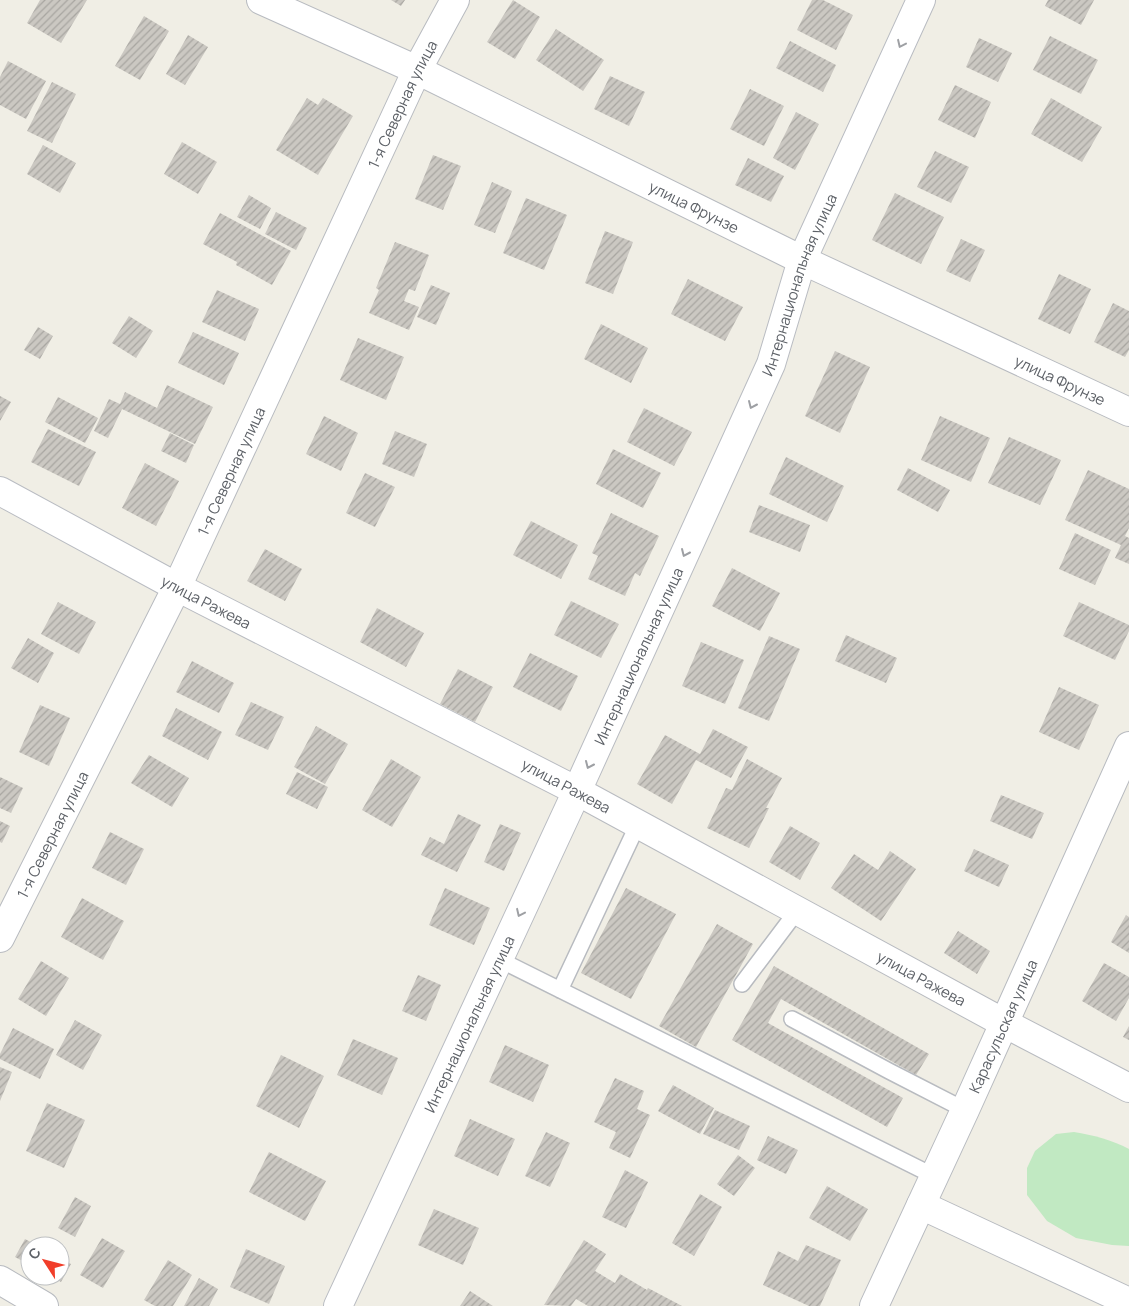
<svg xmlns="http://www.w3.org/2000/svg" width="1129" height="1306" viewBox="0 0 1129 1306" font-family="Manrope,sans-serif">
	<defs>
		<pattern id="building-hatch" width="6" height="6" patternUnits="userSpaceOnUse" patternTransform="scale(1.25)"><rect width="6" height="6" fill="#cbc8c2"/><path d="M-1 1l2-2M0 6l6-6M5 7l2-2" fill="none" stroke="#a8a6a1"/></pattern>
	</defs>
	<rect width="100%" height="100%" fill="#f0eee5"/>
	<!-- green -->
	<path fill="#c1e9c2" d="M1074 1132C1093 1135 1112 1140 1129 1149V1246L1112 1245 1076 1238 1047 1221 1027 1195V1168L1035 1151 1056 1134Z"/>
	<!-- building -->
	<path fill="url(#building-hatch)" d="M40 0H87L61 43 27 23Z
		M391 0H405L401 6Z
		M513 0 540 17 515 59 487 42Z
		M812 0H823L853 15 836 50 797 30Z
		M1048 0H1094L1081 25 1045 6Z
		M144 16 169 31 140 80 115 66Z
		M556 29 604 60 583 91 536 60Z
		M188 35 208 47 185 85 166 74Z
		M1050 36 1098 60 1081 94 1033 70Z
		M979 38 1012 53 998 82 966 67Z
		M790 41 836 65 823 92 776 68Z
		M8 61 46 81 26 119 0 105V77Z
		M610 76 645 92 629 126 594 109Z
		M52 82 76 94 52 143 27 131Z
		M955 85 991 102 975 138 938 120Z
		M750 89 784 106 764 146 730 129Z
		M307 98 318 105 323 98 353 116 318 175 276 150Z
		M1051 98 1102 127 1082 162 1031 134Z
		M796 112 819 124 795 170 773 158Z
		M182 142 217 162 198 194 164 174Z
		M43 145 76 163 60 193 27 174Z
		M935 151 969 167 951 203 917 187Z
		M433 155 461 166 443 210 415 199Z
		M748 158 784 176 771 202 735 185Z
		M492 182 512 191 495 233 474 225Z
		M895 193 944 217 921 264 872 240Z
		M249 195 271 208 260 229 237 217Z
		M526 198 567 215 544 270 503 253Z
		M276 212 307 228 296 250 265 234Z
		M220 213 291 251 272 285 236 265 237 262 203 244Z
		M605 231 633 242 613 294 585 283Z
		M961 239 985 250 970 282 946 271Z
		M395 242 429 255 415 291 409 289 404 301 419 307 409 330 369 313 379 290 376 288Z
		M1059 274 1091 289 1070 334 1038 319Z
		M688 279 743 307 725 341 671 314Z
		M431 285 450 293 436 325 417 317Z
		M217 290 259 309 245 341 202 322Z
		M1113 303 1129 311V350L1125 357 1094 342Z
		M129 316 153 331 136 358 112 343Z
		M601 324 648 348 631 383 584 359Z
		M38 327 53 336 40 359 24 350Z
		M193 332 239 353 224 385 178 363Z
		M358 338 404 357 386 400 340 380Z
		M835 351 870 367 840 433 805 416Z
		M167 385 213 407 195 444 122 409 108 438 94 431 109 399 120 404 125 392 157 408Z
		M0 396 11 402 0 421Z
		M58 397 98 418 85 443 45 422Z
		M644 408 692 432 674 466 627 442Z
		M324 416 358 433 341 471 306 454Z
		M940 416 990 438 971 482 921 460Z
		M48 429 96 452 79 486 31 462Z
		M395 431 427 444 414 477 382 464Z
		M170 433 194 445 186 463 161 451Z
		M1009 437 1061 460 1040 505 988 483Z
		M613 449 661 473 643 508 596 484Z
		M786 457 844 486 827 522 769 494Z
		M145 463 179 481 156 526 122 508Z
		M908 468 950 490 938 512 897 490Z
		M1088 470 1129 489V528L1125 536 1129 538V564L1115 558 1121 545 1065 520Z
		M365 473 395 487 375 527 346 513Z
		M759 505 810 525 800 552 749 532Z
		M611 513 659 536 640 576 635 573 625 596 588 579 598 556 592 553Z
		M531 521 578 545 561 579 513 555Z
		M1075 533 1111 550 1095 585 1059 569Z
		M265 549 302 569 285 601 247 581Z
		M732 568 780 593 760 631 712 606Z
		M571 601 619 624 601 658 554 635Z
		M58 602 96 622 79 654 41 634Z
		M1079 602 1129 625V631L1115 660 1063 636Z
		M377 608 424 633 406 667 360 642Z
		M846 635 897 658 886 683 835 661Z
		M769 636 800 649 769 721 738 708Z
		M28 638 54 653 38 683 11 668Z
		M701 642 744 660 725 704 682 686Z
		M530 653 578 676 561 711 513 687Z
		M192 661 234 683 219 713 176 692Z
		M458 669 493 687 475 722 440 704Z
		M1059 687 1099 705 1079 750 1039 732Z
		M251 702 284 717 268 750 235 735Z
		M40 705 70 718 49 766 19 752Z
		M176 708 222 732 208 760 162 736Z
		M316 726 348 744 325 784 294 767Z
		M713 729 748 747 731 778 696 760 672 804 637 784 665 735 700 754Z
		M149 755 189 778 172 807 131 783Z
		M391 759 421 777 392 827 362 810Z
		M747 759 782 778 766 808H769L749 848 707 828 726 788 732 790Z
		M297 772 328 787 317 809 286 794Z
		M0 777 23 788 11 813 0 808Z
		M1001 795 1044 813 1032 839 990 821Z
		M458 814 481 825 457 872 421 855 430 837 444 844Z
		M0 821 10 826 2 843 0 842Z
		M500 824 521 833 504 871 484 862Z
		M790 826 820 843 800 880 769 862Z
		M110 832 144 849 126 885 92 868Z
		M974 849 1009 865 999 887 964 871Z
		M890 851 916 869 881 921 831 888 854 854 878 870Z
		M445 888 490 908 474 945 429 925Z
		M626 888 676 914 631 999 581 973Z
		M82 898 124 921 103 960 61 937Z
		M1126 915 1129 917V953L1111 942Z
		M717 924 753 944 696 1047 659 1026Z
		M958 931 990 951 977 974 944 953Z
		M41 961 69 978 46 1016 18 999Z
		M1104 963 1129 977V998L1116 1021 1082 1001Z
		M774 966 929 1054 916 1075 781 999 768 1023 903 1098 887 1127 732 1040Z
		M418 975 441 985 426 1021 402 1011Z
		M75 1020 102 1035 83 1070 56 1055Z
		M1129 1026V1040L1123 1037Z
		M13 1028 54 1049 40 1079 0 1059V1054Z
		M353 1039 398 1058 382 1095 337 1075Z
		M505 1045 549 1065 533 1102 489 1082Z
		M281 1055 324 1076 299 1128 256 1106Z
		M0 1067 12 1072 0 1101Z
		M615 1078 644 1091 637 1109 650 1115 630 1158 609 1148 616 1132 594 1122Z
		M673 1085 714 1108 700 1134 658 1111Z
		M47 1103 85 1120 64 1168 26 1151Z
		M715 1110 750 1126 739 1150 703 1134Z
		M470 1119 515 1139 498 1176 454 1156Z
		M546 1132 570 1143 550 1187 525 1176Z
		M768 1136 798 1150 786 1174 757 1160Z
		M269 1152 326 1181 305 1221 249 1192Z
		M738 1155 755 1168 734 1196 717 1184Z
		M625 1170 648 1182 626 1228 602 1217Z
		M827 1186 868 1209 850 1241 809 1218Z
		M700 1194 722 1207 694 1256 672 1243Z
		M75 1197 91 1206 75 1237 58 1228Z
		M434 1209 479 1228 463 1265 418 1245Z
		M102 1238 125 1251 103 1288 80 1275Z
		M25 1239 38 1246H30V1265L15 1257Z
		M584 1240 606 1254 595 1271 615 1283 620 1274 647 1290 648 1288 682 1306H588L576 1299 571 1306 544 1305Z
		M806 1245 841 1260 820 1306H809L763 1285 778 1251 798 1261Z
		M246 1249 285 1266 269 1304 230 1287Z
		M60 1258 71 1264 61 1282 50 1276H60Z
		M168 1260 192 1275 173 1306H155L144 1300Z
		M199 1278 218 1289 209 1306H184Z
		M470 1291 493 1306H460Z"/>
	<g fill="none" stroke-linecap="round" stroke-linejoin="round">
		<defs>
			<path id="lane" d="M498 959 934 1176
				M742 984 797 911
				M560 990 638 824
				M792 1019 889 1071 965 1110"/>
			<g id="street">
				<path id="s1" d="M261 0 417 70 802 260 1129 412"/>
				<path id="s2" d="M577 791 1004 1023 1129 1088"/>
				<path id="s3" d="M0 938 177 587 417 70 455 0"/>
				<path d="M921 1205 1129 1302"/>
				<path d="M0 1280 44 1306"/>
				<path id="s4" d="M874 1306 965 1110 1129 746"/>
			</g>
			<g id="secondary">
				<path id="s5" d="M0 491 177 587 577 791"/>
				<path id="s6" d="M338 1306 577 791 771 364 802 260 921 0"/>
			</g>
		</defs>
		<!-- lane casing -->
		<use href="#lane" stroke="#b8bbc0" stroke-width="18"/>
		<!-- street casing -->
		<use href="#street" stroke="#b8bbc0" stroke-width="30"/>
		<!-- secondary casing -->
		<use href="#secondary" stroke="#b9bcc2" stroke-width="30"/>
		<!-- lane -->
		<use href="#lane" stroke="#fff" stroke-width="15"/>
		<!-- street -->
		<use href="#street" stroke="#fff" stroke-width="28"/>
		<!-- secondary -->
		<use href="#secondary" stroke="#fff" stroke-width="28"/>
	</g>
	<!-- one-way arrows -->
	<defs><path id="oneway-chevron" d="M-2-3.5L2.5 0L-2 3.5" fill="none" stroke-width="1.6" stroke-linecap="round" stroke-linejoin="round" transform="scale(1.25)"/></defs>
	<g stroke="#9ea0a4">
		<use href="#oneway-chevron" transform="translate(901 44) rotate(115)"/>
		<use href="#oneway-chevron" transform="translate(752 405) rotate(114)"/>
		<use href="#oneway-chevron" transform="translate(685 553) rotate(114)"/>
		<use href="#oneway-chevron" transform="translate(589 765) rotate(114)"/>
		<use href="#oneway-chevron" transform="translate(520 913) rotate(115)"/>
	</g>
	<g text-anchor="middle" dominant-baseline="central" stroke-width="4" stroke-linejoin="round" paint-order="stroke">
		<!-- street labels -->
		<g font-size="15" fill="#5d6167" stroke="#fff">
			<text stroke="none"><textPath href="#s3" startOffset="926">1-я Северная улица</textPath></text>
			<text stroke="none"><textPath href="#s1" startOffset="480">улица Фрунзе</textPath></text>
			<text stroke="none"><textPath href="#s6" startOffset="1121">Интернациональная улица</textPath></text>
			<text stroke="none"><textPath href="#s1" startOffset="885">улица Фрунзе</textPath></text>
			<text stroke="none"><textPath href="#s3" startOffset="521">1-я Северная улица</textPath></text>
			<text stroke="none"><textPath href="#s5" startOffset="234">улица Ражева</textPath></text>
			<text stroke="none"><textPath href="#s6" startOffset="716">Интернациональная улица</textPath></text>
			<text transform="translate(566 786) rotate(28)">улица Ражева</text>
			<text stroke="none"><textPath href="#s3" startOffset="116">1-я Северная улица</textPath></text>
			<text stroke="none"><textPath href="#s2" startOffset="392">улица Ражева</textPath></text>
			<text stroke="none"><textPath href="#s6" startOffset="311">Интернациональная улица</textPath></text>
			<text stroke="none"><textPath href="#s4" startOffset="308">Карасульская улица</textPath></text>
		</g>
	</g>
	<!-- north arrow -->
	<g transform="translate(45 1261) rotate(306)"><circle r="24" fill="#ffffff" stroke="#bec0c2"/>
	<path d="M0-4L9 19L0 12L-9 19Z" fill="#f13e2a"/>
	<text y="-8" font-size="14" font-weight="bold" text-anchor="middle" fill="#5d6167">С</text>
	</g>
</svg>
